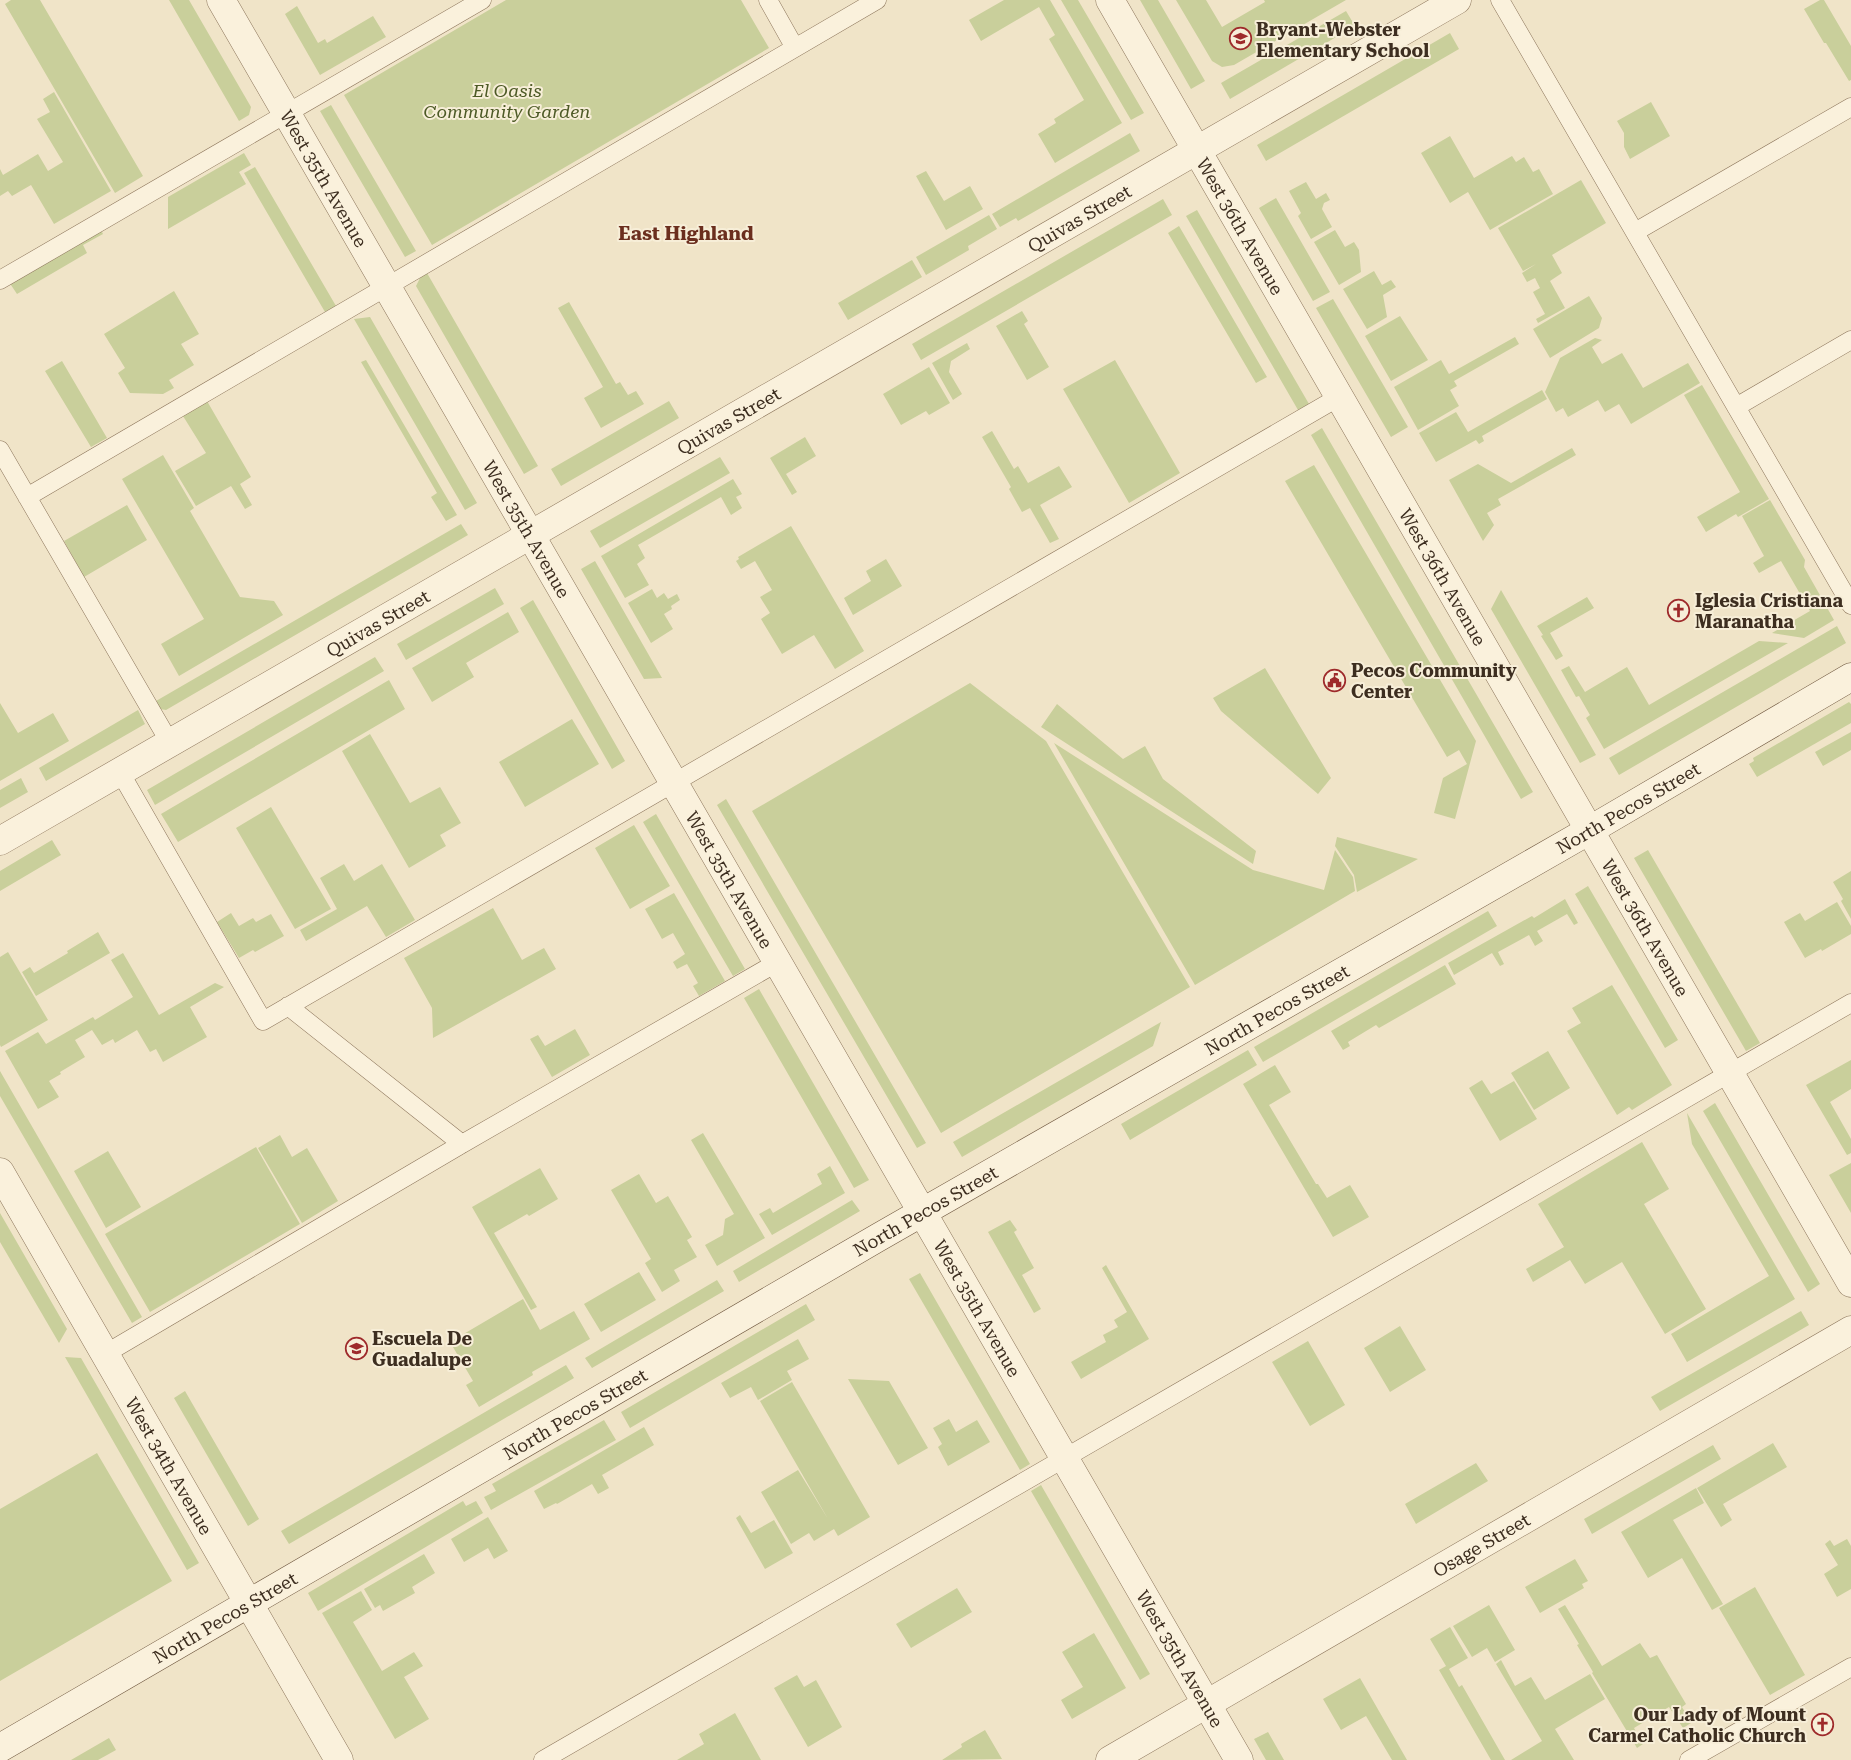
<svg xmlns="http://www.w3.org/2000/svg" width="1851" height="1760" viewBox="0 0 1851 1760" font-family="'Roboto Serif',serif">
	<rect width="100%" height="100%" fill="#f0e4c8"/>
	<!-- green -->
	<path fill="#c9cf9b" d="M11 0H40L143 176 115 193 5 4Z
		M169 0H189L251 107 249 115 239 121Z
		M506 0H741L769 48 432 245 344 95Z
		M1004 0H1050L1122 123 1055 163 1038 134 1056 123 1054 119 1084 100 1049 39 1055 35 1039 7 981 41 969 20Z
		M1061 0H1078L1144 113 1131 120Z
		M1140 0H1158L1205 81 1191 89Z
		M1176 0H1206L1222 27 1265 2 1264 0H1346L1234 65 1222 67 1212 61Z
		M1820 0H1824L1851 46V80L1849 81 1826 43H1824L1804 9Z
		M297 6 318 43 325 39 327 43 373 16 386 37 320 75 285 14Z
		M1346 11 1355 26 1230 99 1221 83Z
		M1450 33 1459 49 1266 161 1257 145Z
		M54 92 111 191 54 224 31 185 12 196 8 191 0 196V169L3 175 38 154 48 171 63 162 37 119 50 112 43 99Z
		M1651 102 1670 136 1630 159 1624 147V133L1617 121Z
		M331 105 416 251 405 257 320 111Z
		M1130 133 1140 151 1018 221 1016 218 1000 227 992 214Z
		M1450 136 1474 178 1512 156 1516 162 1524 157 1533 172 1539 169 1553 194 1490 230 1468 192 1450 203 1421 153Z
		M244 153 251 165 239 172 246 184 168 229V197Z
		M255 167 336 306 325 312 244 173Z
		M926 171 944 201 970 186 983 209 946 230 916 176Z
		M1581 180 1606 223 1552 255 1562 273 1550 281 1565 308 1538 323 1536 319 1545 314 1533 292 1540 288 1535 278 1527 282 1522 273 1536 264 1523 271 1498 228Z
		M1306 182 1316 199 1326 193 1330 200 1324 203 1322 209 1332 227 1311 239 1298 216 1301 213 1289 191Z
		M1276 198 1330 292 1313 301 1259 208Z
		M1163 199 1172 215 921 360 912 344Z
		M1197 210 1309 404 1298 410 1186 216Z
		M989 215 997 229 968 246 969 250 926 275 916 257Z
		M99 226 103 234 83 245 87 253 17 294 7 279Z
		M1179 226 1267 377 1256 383 1168 233Z
		M1335 230 1345 247 1354 242 1359 250 1361 272 1339 285 1314 242Z
		M912 260 922 277 848 320 838 303Z
		M1374 271 1382 285 1391 280 1396 287 1383 295 1387 317 1367 329 1343 289Z
		M427 273 538 466 524 474 416 286 421 276Z
		M174 291 199 334 181 344 194 365 169 380 174 388 163 394 130 393 118 373 125 368 104 334Z
		M1589 296 1602 318 1599 328 1550 358 1533 329Z
		M1333 299 1408 427 1391 437 1316 308Z
		M569 302 616 384 620 382 628 395 636 391 644 404 601 428 584 398 603 387 558 308Z
		M1022 311 1028 321 1024 324 1049 367 1027 380 996 326Z
		M1400 316 1428 360 1391 381 1365 336Z
		M370 317 477 503 465 510 354 319Z
		M1515 337 1519 344 1454 381 1457 386 1450 390 1459 406 1418 430 1394 387 1441 360 1449 374Z
		M1595 338 1602 340 1592 347 1602 364 1622 353 1643 388 1688 363 1700 383 1631 424 1619 404 1605 412 1598 400 1568 417 1563 408 1556 412 1545 392 1560 358Z
		M967 343 970 349 951 361 949 372 962 394 953 400 932 363Z
		M366 360 457 515 446 521 431 497 437 493 361 362Z
		M1115 360 1180 473 1129 503 1063 389Z
		M62 361 107 438 91 447 45 371Z
		M929 367 950 403 929 415 926 411 901 425 883 394Z
		M1702 385 1769 499 1738 517 1736 514 1706 532 1697 517 1740 492 1684 395Z
		M1542 390 1547 399 1482 436 1484 441 1479 444 1476 440 1436 462 1419 433 1456 412 1468 432Z
		M207 401 251 477 240 484 252 505 245 509 231 486 196 506 175 471 206 453 183 416Z
		M669 401 679 418 561 486 551 469Z
		M1322 428 1533 792 1521 799 1311 435Z
		M992 431 1014 469 1018 466 1028 483 1059 466 1072 487 1040 505 1059 539 1050 543 1030 508 1022 512 1009 489 1011 487 982 437Z
		M805 437 816 456 786 474 797 492 792 495 770 458Z
		M1572 448 1576 455 1498 499 1501 505 1487 513 1494 525 1483 541 1449 480 1478 464 1511 483Z
		M163 455 194 508 190 511 240 597 274 601 283 615 179 676 161 644 204 619 122 479Z
		M720 457 730 473 600 548 590 531Z
		M1314 465 1476 741 1455 819 1434 813 1443 778 1467 764 1459 750 1447 757 1285 481Z
		M733 479 742 494 736 497 742 508 731 515 721 497 638 545 645 558 637 564 649 585 625 598 601 556Z
		M1770 500 1805 560 1804 567 1834 620 1804 638 1772 633 1810 611 1781 561 1759 573 1753 563 1764 556 1742 516Z
		M127 505 147 540 84 577 64 541Z
		M461 524 468 535 166 710 160 709 156 701Z
		M791 526 864 651 835 669 814 635 782 654 761 619 770 613 760 597 772 590 755 561 741 569 736 561 739 559 738 557Z
		M886 559 902 586 853 615 844 598 871 581 866 571Z
		M595 561 662 678 644 679 581 569Z
		M495 588 504 604 406 660 397 644Z
		M652 589 657 598 664 593 668 599 677 594 680 600 671 606 672 609 664 614 673 629 651 643 628 603Z
		M1501 590 1596 755 1580 763 1491 609Z
		M1587 597 1594 608 1550 633 1563 656 1556 660 1541 636 1543 635 1537 626Z
		M533 600 625 761 612 769 520 608Z
		M508 612 519 632 466 663 474 677 432 702 412 668Z
		M1837 626 1846 643 1619 775 1609 758Z
		M1759 641 1788 643 1604 749 1586 718 1590 715 1579 696 1576 697 1561 670 1569 666 1585 692 1627 667 1649 705Z
		M375 657 384 671 155 805 147 790Z
		M1265 668 1331 778 1318 794 1221 711 1213 698Z
		M389 680 405 709 178 842 161 814Z
		M970 683 1046 741 1190 987 941 1133 752 811Z
		M1849 702 1851 704V723L1757 777 1749 764 1754 761 1753 758Z
		M0 703 18 733 53 713 69 741 0 781Z
		M1057 704 1123 759 1145 746 1163 779 1256 851 1253 864 1041 727Z
		M138 710 145 724 46 781 39 768Z
		M572 719 599 764 525 807 499 762Z
		M1851 732V750L1823 766 1815 752Z
		M370 734 410 803 440 787 461 823 440 835 446 846 409 868 342 751Z
		M1054 743 1253 870 1324 890 1335 850 1353 877 1355 891 1195 985Z
		M21 778 28 792 0 808V790Z
		M726 799 926 1143 917 1148 717 805Z
		M271 807 331 909 295 929 236 828Z
		M656 814 745 969 733 976 643 822Z
		M634 825 670 886 630 909 595 848Z
		M1337 837 1418 859 1357 892 1354 875 1335 846Z
		M52 840 61 855 0 891V871Z
		M1648 850 1760 1043 1746 1051 1634 858Z
		M344 864 354 881 382 864 415 920 386 937 367 906 306 941 300 930 337 909 320 878Z
		M1851 871V919L1841 901 1843 899 1833 882Z
		M1588 886 1678 1040 1665 1048 1575 894Z
		M674 893 725 981 699 996 693 986 698 983 687 964 677 969 673 962 685 954 673 933 662 939 645 909Z
		M1565 899 1578 923 1574 925 1567 914 1537 931 1543 941 1535 946 1529 935 1498 952 1504 964 1500 966 1492 953 1454 975 1448 963 1532 916 1534 918Z
		M1837 902 1851 926V934L1822 951 1821 949 1805 958 1784 922 1800 913 1805 921Z
		M493 908 522 960 544 948 556 969 433 1038 432 1008 404 958Z
		M1488 911 1497 926 1263 1062 1254 1047Z
		M231 913 239 926 253 918 256 922 271 914 284 936 255 952 253 950 239 958 217 922Z
		M98 932 110 953 36 996 22 972 30 967 34 973 68 953 67 951Z
		M8 952 48 1020 1 1047 0 1045V957Z
		M123 953 159 1015 215 983 224 987 190 1007 207 1037 163 1062 156 1049 150 1052 137 1030 115 1043 113 1039 102 1045 92 1030 75 1040 85 1057 60 1072 61 1074 49 1081 59 1097 38 1109 5 1051 38 1032 46 1044 93 1017 95 1020 133 997 111 960Z
		M1445 965 1456 984 1379 1028 1376 1025 1348 1042 1350 1046 1343 1050 1331 1031Z
		M1612 985 1672 1085 1632 1110 1629 1107 1617 1115 1567 1031 1581 1023 1572 1008Z
		M759 989 869 1180 854 1188 744 998Z
		M1161 1022 1153 1046 962 1157 953 1142Z
		M575 1029 590 1055 552 1077 530 1039 538 1035 545 1046Z
		M1248 1050 1257 1065 1130 1140 1121 1124Z
		M1548 1051 1570 1088 1534 1110 1511 1073Z
		M1851 1060V1089L1830 1102 1851 1139V1153L1847 1155 1806 1085Z
		M1275 1065 1291 1092 1269 1105 1316 1184H1318L1327 1198 1350 1185 1369 1217 1333 1237 1243 1084Z
		M0 1071 142 1317 132 1323 0 1096Z
		M1482 1080 1491 1094 1514 1081 1537 1119 1500 1141 1469 1088Z
		M1715 1103 1820 1284 1808 1292 1703 1111Z
		M1687 1113 1795 1299 1687 1362 1671 1334 1769 1276 1692 1144Z
		M703 1133 765 1238 717 1266 705 1245 723 1235 725 1219 734 1214 691 1140Z
		M280 1135 292 1157 307 1148 338 1201 302 1223 258 1148Z
		M1642 1142 1669 1189 1644 1204 1706 1309 1665 1334 1622 1262 1585 1284 1570 1260 1533 1282 1526 1269 1564 1247 1538 1204Z
		M256 1147 300 1224 150 1312 105 1234Z
		M108 1151 141 1207 106 1228 74 1171Z
		M1851 1163V1213L1829 1175Z
		M830 1166 845 1193 772 1235 759 1214 770 1208 773 1213 822 1184 817 1174Z
		M540 1168 558 1199 529 1216 527 1214 494 1233 537 1307 531 1310 472 1207Z
		M639 1174 656 1203 668 1196 692 1237 687 1240 697 1257 674 1270 680 1281 662 1292 645 1263 651 1259 611 1190Z
		M852 1200 860 1211 739 1282 733 1271Z
		M0 1213 67 1329 59 1343 0 1242Z
		M1010 1220 1017 1230 1014 1232 1034 1268 1022 1275 1041 1309 1034 1313 988 1232Z
		M1106 1265 1149 1339 1081 1379 1071 1362 1106 1342 1103 1335 1118 1327 1114 1320 1127 1312 1102 1268Z
		M639 1272 656 1300 601 1332 584 1304Z
		M920 1273 1030 1464 1020 1470 909 1279Z
		M717 1280 724 1291 592 1368 585 1358Z
		M523 1299 540 1330 574 1311 590 1339 532 1372 533 1375 479 1407 466 1385 473 1381 450 1342Z
		M806 1304 815 1320 630 1428 621 1412Z
		M1801 1311 1809 1325 1660 1411 1651 1397Z
		M1400 1326 1426 1370 1390 1392 1364 1348Z
		M798 1339 809 1359 787 1371 792 1380 758 1400 751 1387 730 1398 721 1383Z
		M1308 1341 1345 1405 1310 1426 1272 1362Z
		M65 1357 81 1358 199 1563 187 1570Z
		M566 1365 574 1378 289 1544 281 1531Z
		M848 1379 889 1381 928 1448 898 1465Z
		M792 1382 870 1517 838 1536 834 1529 814 1541 809 1533 791 1544 761 1492 798 1470 828 1519 760 1401Z
		M185 1391 259 1519 248 1526 174 1398Z
		M949 1419 956 1432 977 1420 990 1442 948 1466 938 1447 942 1444 933 1428Z
		M604 1420 616 1440 491 1510 484 1497 496 1491 492 1484Z
		M644 1427 654 1445 602 1475 609 1488 598 1494 592 1484 557 1504 556 1503 544 1509 534 1491Z
		M1773 1443 1787 1467 1723 1504 1732 1520 1721 1527 1697 1488Z
		M1713 1445 1721 1459 1592 1534 1584 1519Z
		M97 1453 172 1581 0 1681V1509Z
		M1476 1463 1488 1481 1416 1524 1405 1504Z
		M1041 1485 1150 1674 1140 1680 1031 1491Z
		M1696 1488 1704 1503 1673 1520 1723 1604 1712 1610 1682 1558 1648 1578 1621 1532Z
		M463 1501 466 1506 476 1501 483 1513 318 1611 308 1593Z
		M740 1515 751 1533 774 1520 793 1553 765 1569 736 1518Z
		M488 1517 508 1551 494 1559 488 1548 464 1562 451 1539Z
		M1847 1539 1851 1546V1589L1837 1597 1824 1574 1838 1565 1825 1544 1830 1540 1834 1546Z
		M424 1554 435 1573 412 1587 415 1593 383 1611 380 1605 375 1608 364 1589Z
		M1575 1559 1588 1581 1582 1584 1584 1588 1540 1613 1525 1587Z
		M1755 1587 1805 1675 1770 1695 1719 1608Z
		M957 1588 972 1612 911 1648 896 1624Z
		M361 1591 372 1610 353 1622 382 1671 414 1652 423 1666 404 1677 429 1719 395 1739 322 1613Z
		M1489 1605 1515 1650 1495 1662 1487 1648 1472 1657 1453 1626Z
		M1565 1605 1602 1666 1640 1643 1650 1658 1657 1655 1686 1704 1682 1707 1691 1723 1683 1728 1669 1707 1634 1728 1643 1744 1637 1748 1592 1673 1593 1672 1577 1645 1579 1644 1558 1609Z
		M1450 1627 1468 1658 1449 1669 1459 1687 1462 1685 1505 1760H1491L1439 1670 1446 1666 1430 1639Z
		M1094 1633 1126 1688 1072 1719 1061 1700 1083 1687 1062 1652Z
		M1501 1660 1515 1686 1531 1677 1545 1700 1590 1674 1605 1699 1555 1729 1574 1760H1511L1542 1741 1496 1664Z
		M797 1675 804 1687 816 1680 842 1727 808 1747 774 1688Z
		M1360 1678 1407 1760H1392L1366 1716 1341 1730 1323 1699Z
		M735 1713 761 1760H677L704 1744 699 1734Z
		M985 1730 1002 1759 942 1760 962 1747 961 1744Z
		M1268 1732 1284 1760H1266L1254 1739Z
		M109 1738 116 1750 98 1760H71Z"/>
	<g fill="none" stroke-linecap="round" stroke-linejoin="round">
		<defs>
			<path id="lane" d="M768 0 795 48
				M1500 0 1851 605
				M1635 232 1851 107
				M0 280 482 0
				M1736 407 1851 340
				M0 450 170 743
				M27 497 877 0
				M120 772 263 1021 1339 397
				M288 1006 462 1144
				M105 1354 462 1144 778 962
				M543 1760 1851 1003
				M1689 1760 1851 1667"/>
			<g id="street">
				<path id="s1" d="M221 0 1239 1760"/>
				<path id="s2" d="M1110 0 1851 1283"/>
				<path id="s3" d="M0 841 1457 0"/>
				<path id="s4" d="M0 1172 339 1760"/>
				<path id="s5" d="M1110 1760 1851 1330"/>
			</g>
			<g id="secondary">
				<path id="s6" d="M0 1748 879 1237 1590 830 1851 677"/>
			</g>
		</defs>
		<!-- lane casing -->
		<use href="#lane" stroke="#8d765c" stroke-width="19"/>
		<!-- street casing -->
		<use href="#street" stroke="#8d765c" stroke-width="29"/>
		<!-- secondary casing -->
		<use href="#secondary" stroke="#6f573f" stroke-width="29"/>
		<!-- lane -->
		<use href="#lane" stroke="#faf1dc" stroke-width="18"/>
		<!-- street -->
		<use href="#street" stroke="#faf1dc" stroke-width="28"/>
		<!-- secondary -->
		<use href="#secondary" stroke="#faf1dc" stroke-width="28"/>
	</g>
	<!-- icons -->
	<defs>
		<symbol id="school-ring" viewBox="-11 -11 22 22"><circle r="9.5" fill="#f7eed8" stroke="#9e2a2b" stroke-width="1.5"/><path d="M0-5L7-2L0 1L-7-2ZM-4 1L0 2.5L4 1V4Q0 6-4 4Z" fill="#9e2a2b"/></symbol>
		<symbol id="church-ring" viewBox="-11 -11 22 22"><circle r="9.5" fill="#f7eed8" stroke="#9e2a2b" stroke-width="1.5"/><path d="M-1.2-6h2.4v3.5h3.3v2.4h-3.3V6h-2.4V-.1h-3.3v-2.4h3.3Z" fill="#9e2a2b"/></symbol>
		<symbol id="civic-ring" viewBox="-11 -11 22 22"><circle r="9.5" fill="#f7eed8" stroke="#9e2a2b" stroke-width="1.5"/><path d="M-.6-6.5H3V-4.5H.6V-3L4-1V1h2V6H-6V1h2V-1L-.6-3ZM-1.2 2.5V6h2.4V2.5Z" fill="#9e2a2b"/></symbol>
	</defs>
	<g fill-rule="evenodd">
		<use href="#school-ring" x="1228" y="26" width="25" height="25"/>
		<use href="#church-ring" x="1666" y="598" width="25" height="25"/>
		<use href="#civic-ring" x="1322" y="668" width="25" height="25"/>
		<use href="#school-ring" x="344" y="1336" width="25" height="25"/>
		<use href="#church-ring" x="1810" y="1712" width="25" height="25"/>
	</g>
	<g text-anchor="middle" dominant-baseline="central" stroke-width="4" stroke-linejoin="round" paint-order="stroke">
		<!-- poi labels -->
		<g font-size="18" font-weight="bold" fill="#3d2e20" stroke="#f7eed8" text-anchor="start">
			<text x="1256" y="29">Bryant-Webster<tspan x="1256" dy="21">Elementary School</tspan></text>
			<text x="1695" y="600">Iglesia Cristiana<tspan x="1695" dy="21">Maranatha</tspan></text>
			<text x="1351" y="670">Pecos Community<tspan x="1351" dy="21">Center</tspan></text>
			<text x="372" y="1338">Escuela De<tspan x="372" dy="21">Guadalupe</tspan></text>
			<text x="1806" y="1714" text-anchor="end">Our Lady of Mount<tspan x="1806" dy="21">Carmel Catholic Church</tspan></text>
		</g>
		<!-- park labels -->
		<g font-size="18" font-style="italic" fill="#4d5a26" stroke="#f7eed8">
			<text x="507" y="90">El Oasis<tspan x="507" dy="21">Community Garden</tspan></text>
		</g>
		<!-- street labels -->
		<g font-size="18" fill="#3d2e20" stroke="#f7eed8">
			<text stroke="none"><textPath href="#s1" startOffset="206">West 35th Avenue</textPath></text>
			<text stroke="none"><textPath href="#s3" startOffset="1246">Quivas Street</textPath></text>
			<text stroke="none"><textPath href="#s2" startOffset="261">West 36th Avenue</textPath></text>
			<text stroke="none"><textPath href="#s3" startOffset="841">Quivas Street</textPath></text>
			<text stroke="none"><textPath href="#s1" startOffset="611">West 35th Avenue</textPath></text>
			<text stroke="none"><textPath href="#s2" startOffset="666">West 36th Avenue</textPath></text>
			<text stroke="none"><textPath href="#s3" startOffset="436">Quivas Street</textPath></text>
			<text stroke="none"><textPath href="#s6" startOffset="1880">North Pecos Street</textPath></text>
			<text stroke="none"><textPath href="#s1" startOffset="1016">West 35th Avenue</textPath></text>
			<text stroke="none"><textPath href="#s2" startOffset="1071">West 36th Avenue</textPath></text>
			<text stroke="none"><textPath href="#s6" startOffset="1475">North Pecos Street</textPath></text>
			<text stroke="none"><textPath href="#s6" startOffset="1070">North Pecos Street</textPath></text>
			<text stroke="none"><textPath href="#s1" startOffset="1511">West 35th Avenue</textPath></text>
			<text stroke="none"><textPath href="#s6" startOffset="665">North Pecos Street</textPath></text>
			<text stroke="none"><textPath href="#s4" startOffset="339">West 34th Avenue</textPath></text>
			<text stroke="none"><textPath href="#s5" startOffset="429">Osage Street</textPath></text>
			<text stroke="none"><textPath href="#s6" startOffset="260">North Pecos Street</textPath></text>
			<text stroke="none"><textPath href="#s1" startOffset="1916">West 35th Avenue</textPath></text>
		</g>
		<!-- neighbourhood labels -->
		<g font-size="19" font-weight="bold" fill="#6b2e1e" stroke="#f7eed8">
			<text x="686" y="233">East Highland</text>
		</g>
	</g>
</svg>
